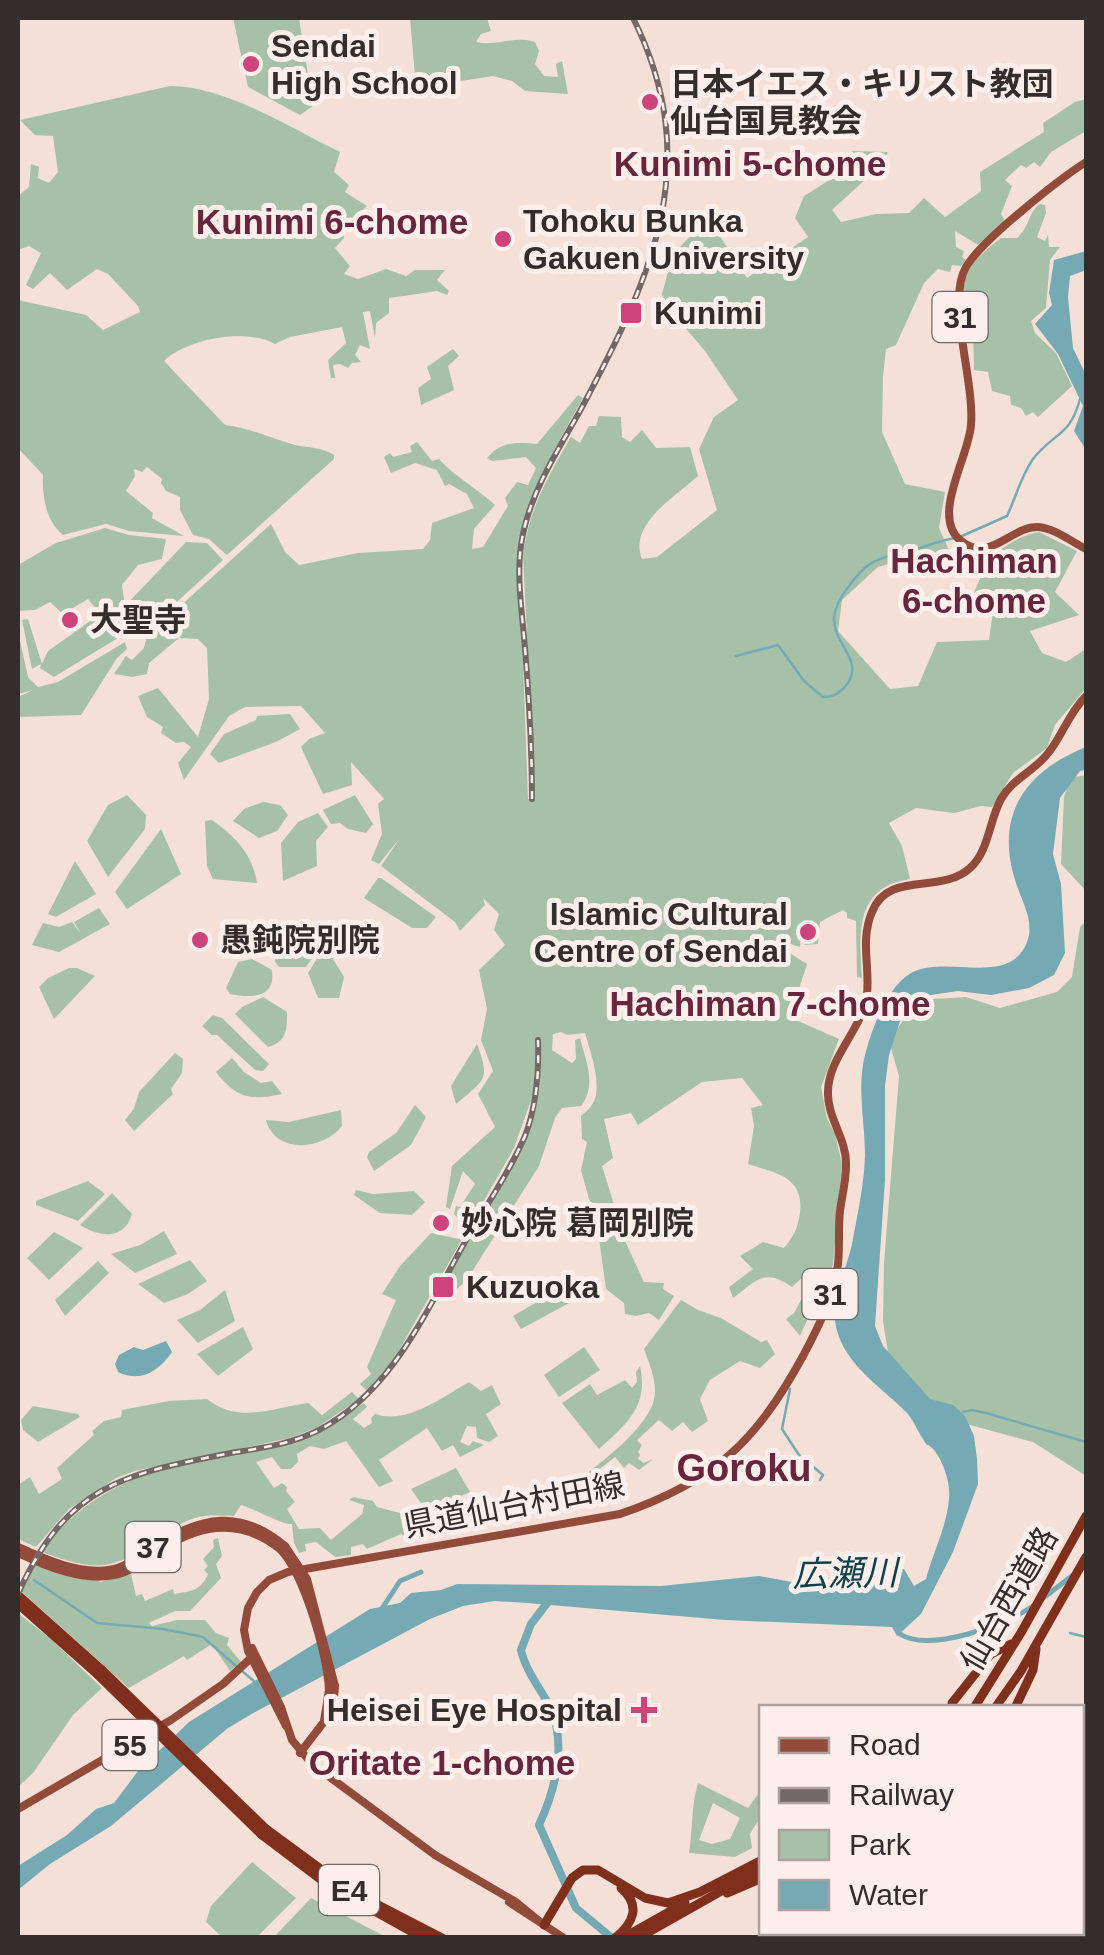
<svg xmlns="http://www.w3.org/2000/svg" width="1104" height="1955" viewBox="0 0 1104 1955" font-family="Helvetica,'Noto Sans JP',sans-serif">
	<rect width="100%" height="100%" fill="#f5e0d8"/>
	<!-- green -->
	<path fill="#a6c1a7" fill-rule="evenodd" d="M233 18H299L313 106 300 115 248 87Z
		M410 18H487L491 31 481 34 476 42C498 47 514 35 535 42L539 51 535 64 544 76 558 77 556 64 562 61 568 94 525 91 512 81 493 76 416 88Z
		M170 86C226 86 290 128 340 152L334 172 349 185 345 192 367 206 343 228 344 238 335 248 350 266 344 274 358 279 386 269 406 276 415 270H445L437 280 449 291 447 295 437 291 389 298V313L376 323 375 338 370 311 363 312 370 349 360 345 355 355 361 362 352 363 348 368 340 364 333 365 335 378H331L328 360 346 343 342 327 290 337 275 344C246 328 188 338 164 361L225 425C250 428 270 438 295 445 309 448 322 447 334 455V459L227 555 209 539 193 535 180 510V497L166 491 161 483 162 479 147 467 142 472 134 469 135 476 126 491 153 513 152 518 184 536 129 531 106 524 63 535C46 521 42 497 43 475L18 448V300L86 315 103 330 140 312 138 306 108 274 97 269 67 290 50 273 33 289 26 285 41 253 29 246 18 250V196L29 187 31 164 39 167 38 178 49 183 58 172 53 136 35 135 20 120Z
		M1086 99V131L1051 152 1040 167 1034 162 1026 168 1021 165 1005 180 1012 186 1001 214 1005 221 978 245 955 231 956 247 964 251 962 257 966 260 961 266 952 265 950 272 938 269 924 283 896 345 886 349 883 376 882 432 905 484 945 492 939 528 949 550 940 555 930 553 878 567 842 600 838 631 890 689 918 686 937 642 989 640 994 605 972 598C985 563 999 541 1039 532L1077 551 1055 592 1079 615 1030 631 1042 653 1066 662 1086 649V688L1055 725 1047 748 1013 773 992 807 981 806 954 813 916 808 889 823 902 846 910 879C854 887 859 935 862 978L857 977 856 921 847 918V913L843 910 820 922 818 944 803 945 815 940V926H801L800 947 787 943 783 949 807 964 799 989 796 1020 839 1039 821 1087 827 1119 835 1134 842 1164 833 1264 822 1305 815 1303 800 1336 786 1319 794 1313 810 1283 803 1277 792 1287C764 1267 756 1281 733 1298L729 1287 753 1269 740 1256 763 1242 784 1248C794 1236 798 1228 800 1212 804 1177 776 1173 748 1164L754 1126 751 1108 763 1105 742 1078 702 1082 638 1125 631 1113 604 1119 613 1158 602 1166 626 1243 644 1282 664 1283 663 1289 674 1296 659 1320 649 1313 636 1316 625 1314 624 1303 606 1289 598 1231 581 1170 587 1142 582 1139 581 1116C585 1112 590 1109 593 1103 603 1085 590 1051 585 1033L567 1035 561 1032 553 1034 552 1050 572 1063 576 1059 575 1040 580 1038C586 1061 597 1085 581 1106L562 1108 555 1118 539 1166 466 1281 449 1296 439 1294 530 1129 540 1086 541 1038H536L534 1092 514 1148 394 1359 367 1391 360 1384 371 1374 367 1367 396 1300 382 1294 400 1266 431 1233 459 1239 465 1227 454 1214 456 1206 460 1207 475 1184 463 1171 450 1209 446 1207 452 1166 495 1127 478 1094 493 1071 481 1040 487 1009 479 970 505 945 494 930 499 914 483 898 485 905 460 931 455 922 381 866 400 838 379 864 371 860 382 834 378 804 384 799 351 762 352 785 323 794 301 747 309 739 325 733 301 706 245 707 229 716 184 780 178 763 191 747 184 742 176 743 161 733 163 727 147 717 138 696 158 688 198 737 209 699 207 648 198 639 179 638 149 663 147 674 132 677 114 674 126 656 132 660 144 648 147 636 271 524 285 552 299 565 358 553 423 549 430 540 432 523 474 508 467 494 449 484 445 486 437 470 415 463 391 473 384 457 390 453 393 457 412 452 410 446 417 442 432 461 439 459C455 477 477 488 495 505L474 529 472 549 483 547 508 506 505 498 517 482 528 485 536 468 526 457 492 461 487 458C501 441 517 442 537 444L578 395 583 398C555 448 526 497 519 554L528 799 535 800 523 555C529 509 548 476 571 437L580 443 589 426H596L599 416 621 417 622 437 630 442 642 430 656 448 690 447 698 476C675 497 628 524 642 559L657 557 717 510 699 449 714 417 738 400 705 351 665 304 662 294 673 254 708 218 747 278 808 237 795 218 804 196 831 179 821 172 837 164 857 161 852 151 888 152 880 166 832 210 841 222 876 214 909 213 924 198 945 217 981 191 980 172 1044 132 1043 123 1075 102Z
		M1040 204 1045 205 1046 213 1037 237 1045 241 1048 235 1049 247H1060L1050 260 1046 308 1031 321 1035 333 1056 353 1072 386 1038 417 1033 412 1026 416 1021 408 1011 405 1010 396 992 391 988 372 974 370 973 328 985 326 982 303 963 305C958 272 977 257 1001 238H1017C1029 228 1029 211 1040 204Z
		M453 349 459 356 448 366 454 390 421 405 418 388 431 379 427 367Z
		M105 528 129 535 166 539 162 559 138 565 122 585 125 606 186 542 207 543 223 560 138 637 131 630 54 677 40 668 41 664 32 669 22 620 28 619 42 664 48 651 100 614 88 599 63 614 50 602 35 610 18 611V565L56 543Z
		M18 631 28 677 38 687 58 682 125 642 127 649 117 658 81 715 18 717V697L33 690 18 694Z
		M290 714 300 729 276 742 219 763 210 754 224 734 256 720 257 716Z
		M1086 775V891L1061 864 1064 797 1070 778Z
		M127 795 146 815 145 829 108 877 87 841 108 805Z
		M355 795 373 824 366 833 348 829 340 823 331 824 323 810Z
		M263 802 280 805 288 815 277 831 259 838 233 821 244 809Z
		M318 813 328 827 316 841 317 866 283 881 281 843 298 822Z
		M212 820C235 836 253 855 257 883L213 879 207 866 205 821Z
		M161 829 181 874 127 909 115 892Z
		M75 861 96 894 56 917 48 914Z
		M378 878H381L436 917 427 928H412L364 898Z
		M99 908 110 924 59 952 32 945 43 923 59 927 72 922 81 934 74 922Z
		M1086 921V1476L1033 1442 955 1421 926 1406 889 1359 883 1321 884 1263 899 1076 889 1041 917 1000 966 997 1000 1008 1057 992 1072 977 1080 927Z
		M278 935 306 936 322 944 306 967H279L275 962Z
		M325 946 344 977 339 998H318L308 973Z
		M252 959 272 970C276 999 251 998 230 994L226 988 238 962Z
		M69 968H77L95 976 54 1019 39 987 48 978Z
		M263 997 287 1012C287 1029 287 1042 268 1047L235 1014 242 1007Z
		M213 1015 222 1018 269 1064 263 1071 255 1070 217 1035H212L202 1026Z
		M477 1044C491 1081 484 1080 456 1104L451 1086Z
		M175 1053 183 1059 182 1073 171 1089 173 1094 134 1131 125 1120 134 1109 139 1092Z
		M232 1058 244 1072 261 1083 272 1081 282 1094C250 1101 236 1098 216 1072Z
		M415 1105 426 1117 411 1145 374 1171 367 1157 369 1152 396 1133Z
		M341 1110 342 1126C324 1150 275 1155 266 1120L289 1122Z
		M88 1181 105 1194 78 1221 36 1205V1201Z
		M356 1190 373 1194 414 1191 425 1202 412 1215 380 1213 354 1195Z
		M112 1193 132 1214C124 1241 99 1237 80 1225Z
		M164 1231 177 1254 135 1273 111 1254 140 1245Z
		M54 1232 83 1248 49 1280 27 1258Z
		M190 1260 207 1281 188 1294 164 1303 138 1284Z
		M98 1261 109 1273 65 1316 55 1300Z
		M573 1281 585 1301 571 1302 521 1329 513 1316Z
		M225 1290 235 1321 198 1343 177 1320 200 1310Z
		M681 1300 698 1310 721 1318 761 1342 767 1340 775 1354 760 1368 740 1361 710 1380 700 1399 708 1421 692 1432 683 1422 672 1431 659 1420 637 1440 642 1445 638 1452 640 1455 638 1459 644 1463 653 1459 639 1470 629 1463 624 1468 615 1457 569 1493 564 1492C590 1470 642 1435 653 1403 659 1385 650 1366 644 1349Z
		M243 1327 253 1349 218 1376 197 1354Z
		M584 1347 600 1370 559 1397 544 1375Z
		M640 1366C649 1406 627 1424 599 1449L562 1403 590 1384 597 1395 625 1380 632 1388 637 1382 636 1372Z
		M469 1382 481 1391 492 1385 501 1404 486 1414 498 1436 489 1442 477 1438 476 1427 467 1426 460 1442 469 1446 473 1441 484 1445 460 1457 453 1445 442 1451 427 1428 379 1460 393 1481 379 1487 346 1441 324 1449 310 1446 297 1454 298 1462 291 1469H281L272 1457 256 1462 274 1488 282 1483 287 1487 286 1491 295 1502 287 1509 299 1529 320 1528 331 1540 362 1514 364 1505 349 1500 353 1497 373 1501 377 1507 400 1513 410 1533 405 1537 401 1534 367 1549 363 1544 351 1547V1555L335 1557 316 1542 305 1544 306 1551 299 1553 294 1543 292 1524C282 1525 255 1509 241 1505L234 1516C221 1516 208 1514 195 1518 163 1528 139 1560 105 1565 85 1568 63 1559 44 1553L42 1549C117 1459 190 1467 296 1443L312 1437 364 1403 367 1407 353 1419 364 1428 372 1423 371 1418 375 1414C406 1425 443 1397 469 1382Z
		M352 1392 359 1399 318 1427 290 1438 135 1471 116 1478 69 1509 36 1547 18 1539V1485L30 1477 39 1494 62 1479 57 1468 94 1435 92 1431 104 1421 121 1417 122 1410 169 1401 207 1399C239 1425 275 1407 308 1403L322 1415Z
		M33 1406 78 1414 80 1417 38 1442 23 1430 21 1420Z
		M456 1468 470 1492 427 1512 411 1489Z
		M218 1538 222 1556 216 1564 221 1578 190 1611H175L149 1623 152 1626 177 1620H205L216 1633 229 1638 227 1645 241 1662 230 1671 212 1644 187 1660 184 1656 129 1688 21 1591 34 1564 101 1582 131 1574 136 1596 142 1594 145 1601 173 1589 174 1594C190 1591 200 1592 208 1574L204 1570 208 1566 203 1559 214 1547 213 1540Z
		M18 1613 52 1640 102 1688 73 1715 33 1773 18 1787Z
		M698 1783 748 1808 761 1790V1816L750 1834 752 1848 735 1857 689 1853C693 1830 691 1805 698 1783ZM713 1803 740 1818 730 1839 712 1844 699 1840Z
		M252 1862 296 1898 257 1937H222L206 1922 211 1906Z
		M1082 1864 1086 1866V1937H879L882 1932H1082Z
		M311 1898 386 1937H274Z"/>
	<!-- water -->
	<path fill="#75aab5" d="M1086 251V270L1070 276 1068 297 1073 348 1086 375V450L1074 431 1083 406 1058 354 1035 324 1052 305 1049 293 1054 260Z
		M1086 747V770L1080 771 1060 798 1053 854 1061 884 1065 953 1054 975 1029 988 991 995 958 991 924 996 903 1012 889 1055 885 1086V1180L875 1326 883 1346 930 1399 953 1405 965 1416 974 1436 977 1459 978 1484 953 1552 921 1614 897 1636 892 1627 725 1620 527 1603 495 1601 463 1606 430 1619 257 1711 228 1728 111 1826 50 1864 18 1890V1866L67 1835 96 1809 114 1803 138 1771 189 1722 370 1609 400 1603 411 1593 441 1590 457 1584 661 1586 759 1576 792 1582 904 1569 914 1586 926 1579C933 1552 947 1526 949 1499 951 1484 943 1460 933 1449 924 1440 930 1451 923 1439 917 1430 914 1421 907 1413 881 1386 845 1366 836 1327 830 1297 848 1268 853 1239 858 1212 864 1184 865 1156 865 1120 856 1086 866 1051 873 1026 888 986 911 973 946 954 1010 988 1027 942 1035 922 1022 902 1016 883 994 816 1024 772 1086 747Z
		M166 1341 172 1352C159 1371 141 1383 118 1372L115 1364 119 1355 134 1347 143 1350Z"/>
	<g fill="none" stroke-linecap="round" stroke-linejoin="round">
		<!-- stream -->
		<path stroke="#75aab5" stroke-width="2.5" d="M962 536 1007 516C1016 497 1021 476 1033 459 1054 432 1070 437 1080 399
			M736 656 778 645 804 681 823 697C832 697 837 695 844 688 868 661 833 646 834 618 835 607 840 599 846 590 871 555 878 560 917 549 929 545 942 540 955 538
			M790 1389 782 1429 799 1455 823 1475 820 1480
			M963 1412 972 1410 986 1413 1086 1442
			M34 1580 97 1623 163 1629 203 1637 236 1666
			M1070 1633 1086 1637
			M242 1671 255 1682"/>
		<!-- canal -->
		<path stroke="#75aab5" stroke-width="5" d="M1042 1599 1073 1575
			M381 1610 400 1581 421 1572
			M900 1634C929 1653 1006 1625 1033 1606"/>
		<!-- river -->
		<path stroke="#75aab5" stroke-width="8" d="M551 1598 531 1624 521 1650C525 1669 539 1687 549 1705 568 1744 555 1790 539 1825L576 1908 612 1938"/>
		<!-- major -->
		<path stroke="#924b3b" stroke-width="8" d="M1086 162C1058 180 982 240 966 267 946 301 975 382 971 425 969 457 930 517 961 541 990 564 1011 526 1038 527 1054 528 1072 542 1086 549
			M18 1547C44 1559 78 1574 108 1570 126 1568 141 1555 156 1545 202 1516 241 1509 285 1546
			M18 1553C45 1566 83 1582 114 1575 132 1572 146 1559 161 1550 201 1523 242 1518 281 1550
			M252 1648 281 1707 292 1740 312 1764 435 1855 516 1902 544 1925
			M324 1721 329 1690
			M286 1726 248 1651 244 1630 248 1608 257 1592 269 1580 288 1572 620 1514C714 1482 756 1442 803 1356 818 1328 834 1296 838 1264 840 1246 838 1228 840 1211 842 1196 846 1181 846 1165 847 1139 827 1118 828 1092 828 1057 863 1029 867 994 870 966 860 940 872 912 888 870 941 895 970 868 989 851 989 821 1001 799 1013 778 1035 771 1049 752 1063 734 1069 713 1086 696
			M300 1753 333 1710 335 1686
			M18 1809 171 1720 223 1684 252 1657
			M509 1902 564 1938"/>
		<!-- highway -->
		<path stroke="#812f1d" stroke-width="9" d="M18 1595 102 1670
			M18 1604 97 1674
			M952 1703 991 1654 1011 1644
			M974 1708 1022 1631 1086 1516
			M995 1708 1021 1671 1086 1557
			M1015 1708 1033 1670 1036 1649
			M266 1829 349 1890 442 1938
			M262 1835 328 1885 423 1938
			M727 1893 762 1878
			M544 1925 572 1878 583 1870H598L645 1898 668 1903 700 1892 762 1860
			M853 1932 854 1938
			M615 1938C634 1923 641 1905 621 1888
			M623 1938 685 1903
			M638 1938 762 1868
			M839 1938 840 1932"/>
		<defs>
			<path id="rail" d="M532 799C532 749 529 698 525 648 522 610 515 571 523 534 532 490 558 450 580 411 651 278 706 164 633 18
				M18 1594C66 1486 122 1474 231 1453 261 1448 292 1444 319 1430 395 1390 428 1306 469 1235 488 1203 510 1171 525 1136 537 1105 539 1073 538 1040"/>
		</defs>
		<!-- rail casing -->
		<use href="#rail" stroke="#746864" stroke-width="6"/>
		<!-- rail -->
		<use href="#rail" stroke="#fcefeb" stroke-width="2.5" stroke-dasharray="8" stroke-linecap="butt"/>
		<!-- major-bridge -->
		<path stroke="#924b3b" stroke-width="8" d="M285 1546 307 1579 335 1686
			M281 1550C305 1576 327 1655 329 1690"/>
		<!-- highway-bridge -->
		<path stroke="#812f1d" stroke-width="9" d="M102 1670 266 1829
			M97 1674 262 1835"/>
	</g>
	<!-- markers -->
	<g fill="#ce447a" stroke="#fcefeb" stroke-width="4">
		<circle cx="251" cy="64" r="10"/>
		<circle cx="650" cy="102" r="10"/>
		<circle cx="503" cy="239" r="10"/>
		<rect x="619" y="301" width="24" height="24" rx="5"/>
		<circle cx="70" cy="620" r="10"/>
		<circle cx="808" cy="932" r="10"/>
		<circle cx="200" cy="940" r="10"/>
		<circle cx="441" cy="1223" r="10"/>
		<rect x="431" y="1275" width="24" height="24" rx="5"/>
		<path d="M639 1695h10v10h10v10h-10v10h-10v-10h-10v-10h10z"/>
	</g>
	<g text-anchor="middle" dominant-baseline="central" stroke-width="10" stroke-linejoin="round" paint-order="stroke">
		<!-- shield labels -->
		<g fill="#fcefeb" stroke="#716765" stroke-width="2.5">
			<rect x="932.5" y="292" width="55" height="50" rx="8"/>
			<rect x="802.5" y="1269" width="55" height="50" rx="8"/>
			<rect x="125.5" y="1522" width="55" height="50" rx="8"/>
			<rect x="102.5" y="1720" width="55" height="50" rx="8"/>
			<rect x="319" y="1865" width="60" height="50" rx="8"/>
		</g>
		<g font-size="30" font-weight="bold" fill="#352d2b">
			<text x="960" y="317">31</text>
			<text x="830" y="1294">31</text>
			<text x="153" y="1547">37</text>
			<text x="130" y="1745">55</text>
			<text x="349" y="1890">E4</text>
		</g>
		<!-- poi labels -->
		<g font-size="32" font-weight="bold" fill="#352d2b" stroke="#fcefeb" text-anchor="start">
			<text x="271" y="46">Sendai<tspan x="271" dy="37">High School</tspan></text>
			<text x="670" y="84">日本イエス・キリスト教団<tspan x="670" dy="37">仙台国見教会</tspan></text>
			<text x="523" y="221">Tohoku Bunka<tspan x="523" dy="37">Gakuen University</tspan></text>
			<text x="654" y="313">Kunimi</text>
			<text x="90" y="620">大聖寺</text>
			<text x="788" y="914" text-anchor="end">Islamic Cultural<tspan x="788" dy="37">Centre of Sendai</tspan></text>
			<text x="220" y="940">愚鈍院別院</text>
			<text x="461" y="1223">妙心院 葛岡別院</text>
			<text x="466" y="1287">Kuzuoka</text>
			<text x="622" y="1710" text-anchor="end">Heisei Eye Hospital</text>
		</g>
		<!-- street labels -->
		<g font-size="32" fill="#352d2b" stroke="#fcefeb">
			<text transform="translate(514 1505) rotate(-11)">県道仙台村田線</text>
			<text transform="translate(1009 1599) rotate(-60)">仙台西道路</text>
		</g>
		<!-- neighbourhood labels -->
		<g font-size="35" font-weight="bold" fill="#68253e" stroke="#fcefeb">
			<text x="750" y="163">Kunimi 5-chome</text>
			<text x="332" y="221">Kunimi 6-chome</text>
			<text x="974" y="560">Hachiman<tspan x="974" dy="40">6-chome</tspan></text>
			<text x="770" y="1003">Hachiman 7-chome</text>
			<text x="442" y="1762">Oritate 1-chome</text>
		</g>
		<!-- water labels -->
		<g font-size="35" font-style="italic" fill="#0f4149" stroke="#fcefeb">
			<text transform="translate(845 1573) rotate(-1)">広瀬川</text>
		</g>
		<!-- quarter labels -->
		<g font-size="38" font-weight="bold" fill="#68253e" stroke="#fcefeb">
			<text x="744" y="1468">Goroku</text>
		</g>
	</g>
	<!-- border -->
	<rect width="1104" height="1955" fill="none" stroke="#352d2b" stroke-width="40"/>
	<!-- legend -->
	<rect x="759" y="1705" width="325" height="230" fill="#fcefeb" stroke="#aca19e" stroke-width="2.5"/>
	<rect x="779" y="1738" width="50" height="15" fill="#924b3b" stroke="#aca19e" stroke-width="2.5"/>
	<text x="849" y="1755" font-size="30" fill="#352d2b">Road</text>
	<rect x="779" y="1788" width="50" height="15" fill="#746864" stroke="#aca19e" stroke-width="2.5"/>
	<text x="849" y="1805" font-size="30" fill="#352d2b">Railway</text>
	<rect x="779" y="1830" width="50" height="30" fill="#a6c1a7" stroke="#aca19e" stroke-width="2.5"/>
	<text x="849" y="1855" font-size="30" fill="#352d2b">Park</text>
	<rect x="779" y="1880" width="50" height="30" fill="#75aab5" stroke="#aca19e" stroke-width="2.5"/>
	<text x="849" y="1905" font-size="30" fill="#352d2b">Water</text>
</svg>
